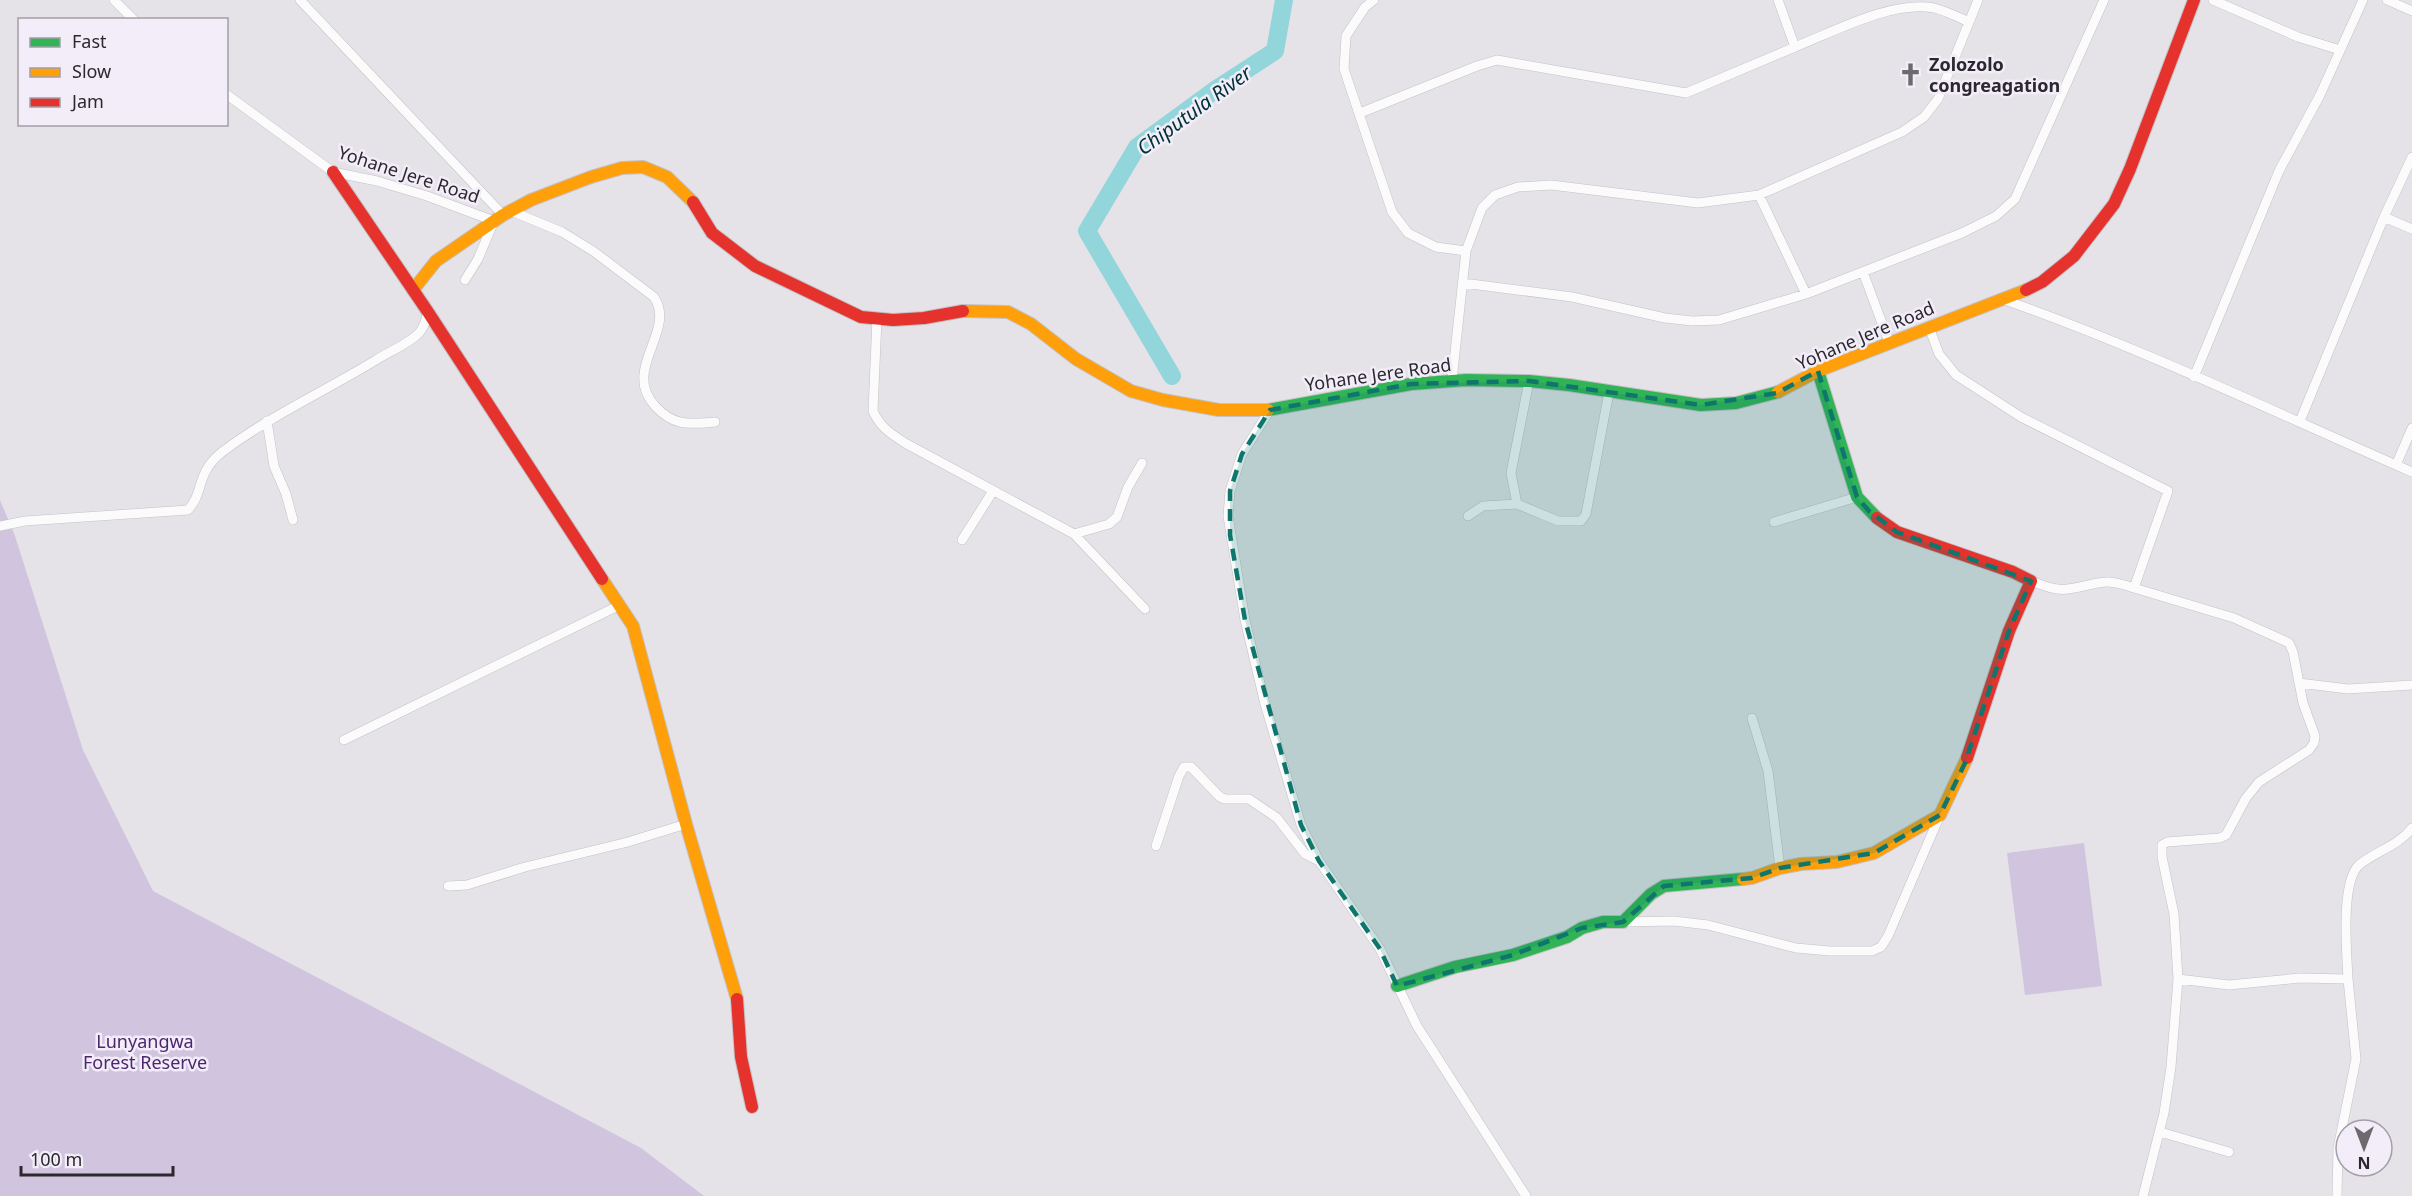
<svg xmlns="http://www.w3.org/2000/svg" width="2412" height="1196" viewBox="0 0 2412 1196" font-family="'Noto Sans',sans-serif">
	<rect width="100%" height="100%" fill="#e5e3e8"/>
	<!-- green -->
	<path fill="#d0c4de" d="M0 500 15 536 83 750 153 891 641 1148 704 1196H0Z
		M2084 843 2102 986 2025 995 2007 853Z"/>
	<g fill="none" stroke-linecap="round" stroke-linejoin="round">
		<!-- river -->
		<path stroke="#92d6dc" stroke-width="18" d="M1172 376 1087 231 1137 147 1215 90 1275 51 1284 0"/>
		<defs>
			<path id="street" d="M114 0 134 20
				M300 0 503 215
				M1374 0 1365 7 1346 36 1344 69 1392 212 1408 233 1436 247 1466 251
				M1778 0 1795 47C1833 32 1892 0 1934 8 1946 11 1958 17 1969 22
				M2213 0 2298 37 2340 50
				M2387 0 2412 11
				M226 94 333 172 377 181 427 196 494 221 478 259 465 280
				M1360 113 1477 66 1497 60 1686 93 1795 47
				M1759 195 1806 294
				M511 211 562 232 593 251 654 297C677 331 621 369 655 406 674 427 690 424 715 422
				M2384 217 2412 157
				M1863 272 1889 342
				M1463 283 1572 297 1665 318 1692 321 1719 320 1806 294 1962 233 1996 216 2015 199 2104 0
				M2002 299C2142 348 2276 413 2412 472
				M877 319 873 411C880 427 891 434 905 443L1074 534 1145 609
				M1929 327 1939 354 1956 375 2021 417 2168 491 2134 588C2099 576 2100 585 2068 589 2056 591 2042 585 2031 581
				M2194 377 2279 171 2320 95 2363 0
				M1452 380 1466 251 1482 208 1495 195 1518 187 1551 185 1698 203 1759 195 1902 132 1924 117 1938 99 1978 0
				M1529 381 1511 473 1517 504 1558 521H1581L1586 514 1609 392
				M1270 410 1242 454 1230 491 1228 516 1245 620 1265 704 1301 825 1319 861 1380 949 1417 1026 1526 1196
				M267 421 274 466 286 494 293 520
				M2300 421 2384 217 2412 229
				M2396 465 2412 428
				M1468 516 1483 506 1517 504
				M1774 522 1857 497
				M0 526 25 521 188 510C205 491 195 474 222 452 270 416 325 391 376 360 390 351 407 345 419 333 424 328 426 320 428 312
				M1074 534 1109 524 1117 517 1128 487 1142 463
				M962 540 993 491
				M2134 588 2234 618 2289 643 2293 652 2303 703 2315 736 2314 743 2309 750 2259 782 2246 798 2226 835 2220 838 2167 842 2162 845V857L2174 914 2178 979 2171 1067 2164 1113 2143 1196
				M2299 683 2348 689 2412 685
				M1752 718 1768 771 1780 868
				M344 740 620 605
				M1156 846 1179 776 1184 767H1191L1220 797 1225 799H1249L1277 818 1305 854 1319 861
				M448 886 467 885 525 867 628 842 686 824
				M1623 922 1674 921 1708 925 1796 948 1830 951H1872L1881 947 1888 936 1940 815
				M2178 979 2229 985 2300 978 2348 979 2356 1059 2338 1148 2337 1196
				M2348 979C2347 954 2340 883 2359 865 2376 851 2398 846 2412 828
				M2160 1132 2229 1152"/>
			<path id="fast" d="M1818 371 1857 497 1877 518
				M1268 410 1411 384 1466 380 1529 381 1569 385 1701 405 1736 403 1778 392
				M1397 986 1455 967 1513 955 1567 937 1582 928 1603 922H1623L1651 894 1664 886 1743 879"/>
			<path id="slow" d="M413 290 436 261 503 215 531 200 591 177 622 168 643 167 667 177 693 202
				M963 311 1008 312 1031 324 1076 359 1131 391 1163 400 1219 410H1268
				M1778 392 1818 371 2026 290
				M602 579 633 626 686 824 737 999
				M1743 879 1752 878 1780 868 1801 864 1837 862 1874 853 1940 815 1967 758"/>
			<path id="jam" d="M333 172 428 312 602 579
				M693 202 712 233 755 266 861 317 893 320 924 318 963 311
				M2026 290 2042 282 2074 256 2114 204 2130 169 2194 0
				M1877 518 1897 532 2013 572 2031 581 2009 631 1967 758
				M737 999 741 1057 752 1107"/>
		</defs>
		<!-- street casing -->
		<use href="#street" stroke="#c3c1c5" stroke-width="10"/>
		<!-- fast casing -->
		<use href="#fast" stroke="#c3c1c5" stroke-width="14"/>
		<!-- slow casing -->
		<use href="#slow" stroke="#c3c1c5" stroke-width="14"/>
		<!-- jam casing -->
		<use href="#jam" stroke="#c3c1c5" stroke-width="14"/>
		<!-- street -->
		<use href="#street" stroke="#fbfbfc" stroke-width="9"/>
		<!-- fast -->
		<use href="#fast" stroke="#30b455" stroke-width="12"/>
		<!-- slow -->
		<use href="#slow" stroke="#ff9f0a" stroke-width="12"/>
		<!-- jam -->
		<use href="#jam" stroke="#e5322d" stroke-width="12"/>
	</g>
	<!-- marked area -->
	<path fill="#0f766e" fill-opacity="0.2" stroke="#0f766e" stroke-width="4.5" stroke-dasharray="12 8" stroke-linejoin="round" d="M1818 371 1857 497 1869 511 1897 532 2031 581 2009 631 1965 763 1940 815 1874 853 1780 868 1752 878 1664 886 1623 922 1582 928 1513 955 1397 986 1380 949 1319 861 1301 825 1245 620 1230 535V491L1242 454 1270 410 1411 384 1529 381 1701 405 1777 393Z"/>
	<!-- icons -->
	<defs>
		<symbol id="church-bare" viewBox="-9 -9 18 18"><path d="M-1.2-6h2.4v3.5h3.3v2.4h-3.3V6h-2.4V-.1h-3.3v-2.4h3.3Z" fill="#6c6a6e" stroke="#f2edf8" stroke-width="2.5" paint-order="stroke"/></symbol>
	</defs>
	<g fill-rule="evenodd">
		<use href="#church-bare" x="1894" y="58" width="33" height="33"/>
	</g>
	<g text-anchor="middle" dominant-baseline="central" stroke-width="5" stroke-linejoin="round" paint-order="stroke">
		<!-- poi labels -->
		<g font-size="18" font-weight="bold" fill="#2b292d" stroke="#f2edf8" text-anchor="start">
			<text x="1929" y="64">Zolozolo<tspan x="1929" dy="21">congreagation</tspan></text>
		</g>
		<!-- street labels -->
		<g font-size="18" fill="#2b292d" stroke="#f2edf8">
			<text transform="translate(409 174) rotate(18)">Yohane Jere Road</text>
			<text transform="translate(1865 335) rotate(-23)">Yohane Jere Road</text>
			<text transform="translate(1378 374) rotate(-8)">Yohane Jere Road</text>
		</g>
		<!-- park labels -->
		<g font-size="18" fill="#4d266f" stroke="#f2edf8">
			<text x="145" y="1041">Lunyangwa<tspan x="145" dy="21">Forest Reserve</tspan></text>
		</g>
		<!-- water labels -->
		<g font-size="20" font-style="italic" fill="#003134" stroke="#f2edf8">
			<text transform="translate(1194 110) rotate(-36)">Chiputula River</text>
		</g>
	</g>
	<!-- legend -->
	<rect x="18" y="18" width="210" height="108" fill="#f2edf8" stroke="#a29fa7" stroke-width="1.5"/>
	<rect x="30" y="38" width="30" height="9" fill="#30b455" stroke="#a29fa7" stroke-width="1.5"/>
	<text x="72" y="48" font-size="18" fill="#2b292d">Fast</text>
	<rect x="30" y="68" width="30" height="9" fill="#ff9f0a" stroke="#a29fa7" stroke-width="1.5"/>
	<text x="72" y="78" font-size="18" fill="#2b292d">Slow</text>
	<rect x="30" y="98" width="30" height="9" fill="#e5322d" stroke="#a29fa7" stroke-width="1.5"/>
	<text x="72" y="108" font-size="18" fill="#2b292d">Jam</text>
	<!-- north arrow -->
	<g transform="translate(2364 1148) rotate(180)"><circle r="28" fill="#f2edf8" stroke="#a29fa7" stroke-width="1.5"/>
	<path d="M0-4.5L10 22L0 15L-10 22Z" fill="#6c6a6e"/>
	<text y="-9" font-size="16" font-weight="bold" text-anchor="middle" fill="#2b292d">N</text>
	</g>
	<!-- scale -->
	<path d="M21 1166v9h152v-9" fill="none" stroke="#2b292d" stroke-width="3"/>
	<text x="30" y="1166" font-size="18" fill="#2b292d" stroke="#f2edf8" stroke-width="4.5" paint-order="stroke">100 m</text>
</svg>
